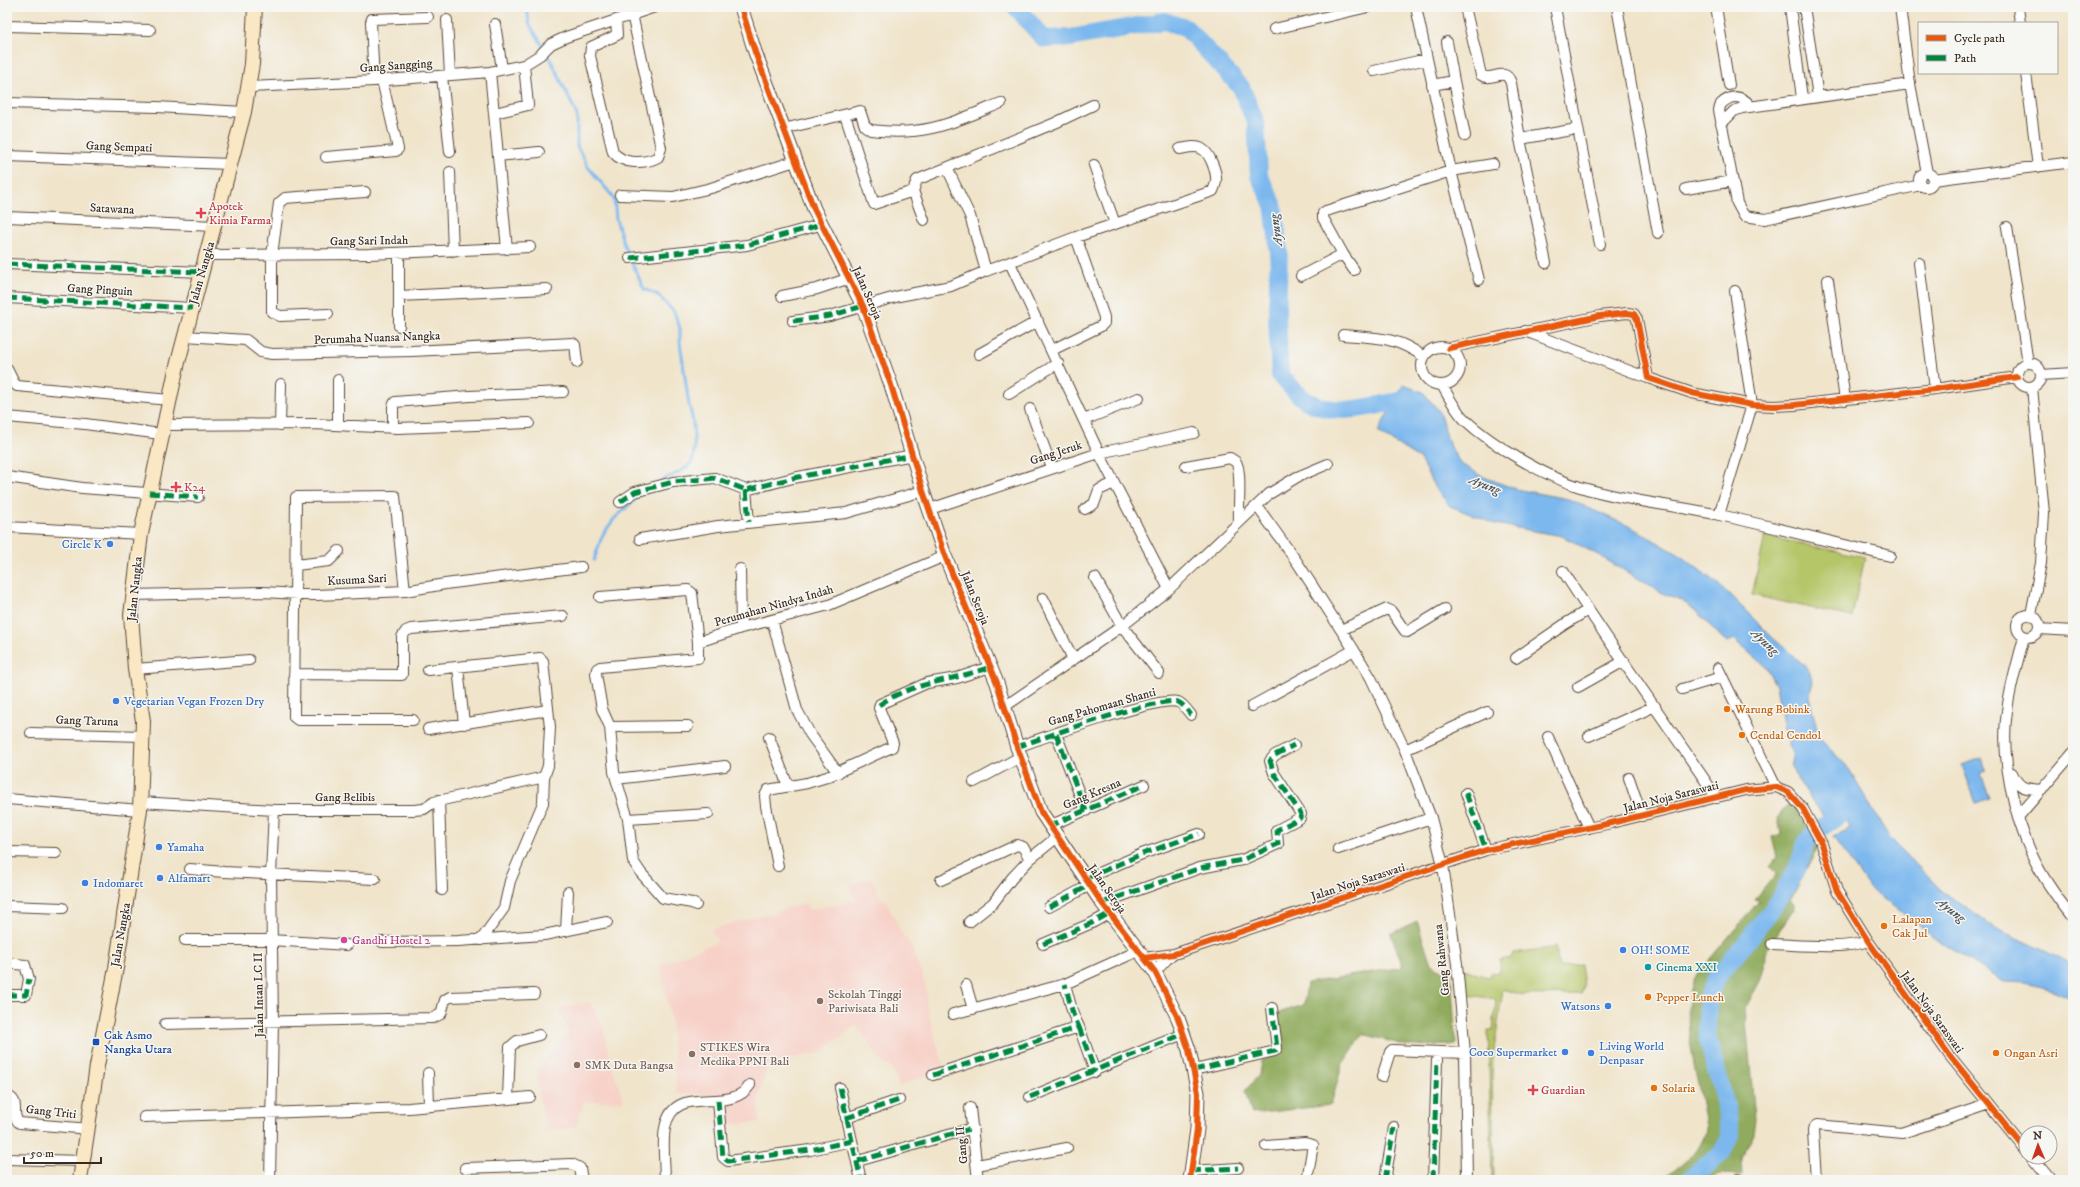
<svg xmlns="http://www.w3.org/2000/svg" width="2080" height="1187" viewBox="0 0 2080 1187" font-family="'IM FELL DW Pica',serif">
	<rect width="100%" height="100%" fill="#f6f6f2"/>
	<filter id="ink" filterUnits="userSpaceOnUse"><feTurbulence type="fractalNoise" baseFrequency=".025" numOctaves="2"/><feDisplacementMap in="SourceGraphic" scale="8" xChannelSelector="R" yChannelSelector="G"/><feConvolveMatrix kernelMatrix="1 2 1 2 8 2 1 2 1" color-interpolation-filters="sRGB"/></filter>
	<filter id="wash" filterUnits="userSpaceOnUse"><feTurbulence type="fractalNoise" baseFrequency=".012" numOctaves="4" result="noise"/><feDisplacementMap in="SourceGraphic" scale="16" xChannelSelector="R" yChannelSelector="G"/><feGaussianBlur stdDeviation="0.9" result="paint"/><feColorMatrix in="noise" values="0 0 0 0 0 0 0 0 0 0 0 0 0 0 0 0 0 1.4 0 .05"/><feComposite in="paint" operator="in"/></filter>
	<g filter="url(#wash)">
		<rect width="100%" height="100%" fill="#f0e4ca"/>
		<!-- built -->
		<path fill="#f7d1c8" d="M871 877 882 900 885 899 902 934 911 945 924 981 927 997 926 1004 944 1069 899 1086 892 1068 884 1065 856 1025 820 1053 768 1063 758 1098 760 1122 717 1125V1099L715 1094H677L670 1014 660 965 717 942 711 929 807 903 808 910 856 901 849 886Z
			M590 1002 603 1027 614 1073 624 1101 584 1102 576 1127 548 1131 539 1097 537 1085 539 1069 544 1060 569 1034 559 1008Z"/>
		<!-- green -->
		<path fill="#b5c669" stroke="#787844" d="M1765 536 1865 557 1852 617 1752 595Z
			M1556 947 1559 967 1581 964 1584 986 1581 994 1523 995 1503 989 1494 1049 1492 1073 1494 1180H1492L1488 1030H1493L1496 999 1462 994V968L1480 975 1489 977 1490 973 1500 972V960L1511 958 1513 953Z"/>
		<!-- forest -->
		<path fill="#90ab5d" stroke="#666a3e" d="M1792 799 1818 847 1790 901 1795 906 1765 953 1764 968 1761 979 1745 1009 1755 1119 1752 1140 1741 1157 1742 1175 1719 1174 1715 1176 1713 1180H1662C1679 1166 1703 1152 1706 1129 1702 1085 1674 1013 1697 974L1759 901 1755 899 1777 873 1770 866 1777 857 1772 837 1781 834 1778 817Z
			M1417 921 1431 964 1451 975 1456 1045 1408 1046 1363 1034 1342 1065 1331 1105 1252 1114 1245 1091 1259 1075 1261 1061 1283 1052 1278 1013 1304 1005 1307 983 1403 967 1391 934Z"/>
		<!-- water -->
		<path fill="#7cb8ee" stroke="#5c7186" d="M1403 385 1423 392 1439 411 1450 447 1461 464 1484 477 1515 489 1568 499 1631 527 1683 557 1724 589 1774 639 1803 664 1810 673 1813 682 1809 696 1819 738 1846 765 1889 837 1941 890 1995 928 2073 964V999L2055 991 2027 983 2004 982 1947 946 1871 890 1833 837 1849 828 1845 819 1828 829 1822 814 1798 780 1791 766 1793 757 1784 729 1776 686 1766 667 1733 639 1727 642C1708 626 1692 600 1666 595L1598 555 1562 536 1495 524 1450 506 1435 488 1420 459 1378 432Z
			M1982 758 1986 770 1980 772 1989 798 1976 803 1962 765Z"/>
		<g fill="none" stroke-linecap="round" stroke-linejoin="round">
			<!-- stream -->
			<path stroke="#7cb8ee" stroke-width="3" d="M527 7 529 23 549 56 577 115V146L588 167 614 198 616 219 624 245 644 289 658 295 674 312 680 328V342L689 405C693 416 698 456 690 464 683 472 671 476 662 480
				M594 560 602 536 614 519 641 494"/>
			<!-- river -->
			<path stroke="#7cb8ee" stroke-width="18" d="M1016 7 1044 39 1070 38 1164 21 1186 28 1241 87 1256 123 1259 176 1273 204 1279 252 1277 317 1280 376C1288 383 1297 395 1307 401 1340 420 1378 403 1413 399L1416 402
				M1688 1180 1721 1154 1730 1136 1728 1114 1707 1036 1708 998 1715 980 1749 939 1780 898 1797 869 1807 841 1816 831 1846 811"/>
		</g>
	</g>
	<g filter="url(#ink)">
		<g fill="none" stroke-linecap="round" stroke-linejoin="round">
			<defs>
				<path id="minor" d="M1416 7 1451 171 1479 280
					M1465 7 1481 75C1492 83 1505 65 1511 83L1520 139 1546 263
					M1555 7 1600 244
					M1617 7 1658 233
					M1716 7 1729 85
					M1790 7 1802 98
					M1804 7 1818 96
					M1900 7 1910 84 1927 173
					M2018 7 2020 23
					M447 20 450 75
					M616 20 617 35 591 47 590 56 613 152C623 165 645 164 658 157L661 148 632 14
					M495 24 502 69
					M7 26 150 30
					M1274 29 1368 7
					M1374 71 1427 59
					M490 72 507 249
					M2026 73 2038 167
					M442 76 450 152
					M374 81 371 22 372 19 428 17
					M1454 81 1465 136
					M1432 85 1454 81 1447 42
					M250 87 374 81 490 72 524 65 540 55 551 44 566 37 655 7
					M7 103 157 107 244 112
					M1751 106C1741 95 1732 94 1721 104L1719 110 1737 203 1744 216 1765 219 1921 185
					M495 113 528 105 524 65
					M845 115 874 204 913 191
					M1721 124 1734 111 1742 108 1910 84
					M783 129 860 111 865 126 871 130C925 137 952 123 1001 103
					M1520 139 1577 129
					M7 156 230 164
					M498 156 539 152
					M326 157 396 151 398 149 382 80
					M1094 165 1115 224
					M947 168 970 216 986 271
					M450 172 453 251
					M1919 180a7 7 0 1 1 14 0a7 7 0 1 1-14 0Z
					M1933 180 2073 162
					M1686 189 1733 181
					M620 195 673 197 711 188 795 161
					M7 217 215 226
					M924 220 913 191 917 180 1055 123 1093 105
					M2007 227 2028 363
					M399 253V326
					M208 255 369 254 530 247
					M630 258 747 245 820 225
					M1010 263 1099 453 1169 589
					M1919 263 1935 389
					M7 264 202 272
					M1354 270 1343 254 1323 218V213L1326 211 1451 171 1493 164
					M1301 276 1343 254
					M1828 280 1845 400
					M399 296 547 289
					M782 296 817 289 850 278
					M7 298 192 308
					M328 314 280 316 272 312V255L279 203 285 198 365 192
					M793 321 830 316 899 296 951 286 986 271 1076 237 1213 191C1214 188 1216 184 1216 181 1217 173 1210 153 1202 149 1196 145 1186 148 1180 149
					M1525 331 1648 378
					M1343 335C1376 338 1396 336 1424 357
					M185 336 246 340 261 352 272 354 412 351 573 343 575 345 577 362
					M1422 366a19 19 0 1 1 38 0a19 19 0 1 1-38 0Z
					M1449 348 1600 316 1627 313 1634 314 1637 319 1648 378 1692 393 1752 405 1774 406 1794 405 1935 389 2017 377
					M1052 350 1101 326 1104 323V317L1076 237
					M979 354 1038 321
					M2017 375a12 12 0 1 1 24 0a12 12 0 1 1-24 0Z
					M7 369 14 383 17 386 170 400
					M2041 375 2073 373
					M1442 385C1449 397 1455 410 1465 420 1492 445 1544 476 1580 487 1625 501 1673 505 1719 515 1776 527 1833 543 1890 556
					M1009 394 1058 363
					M1030 409 1052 468
					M7 417 85 424 161 434
					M1084 420 1139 398
					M164 425 313 424 398 428 529 423
					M280 425 281 384
					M338 425V380
					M393 428V406L395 402 470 396 563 392
					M1186 466 1230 458 1236 462C1242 471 1238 508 1239 522
					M7 477 82 488 198 497
					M746 490 749 522
					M620 502 635 492 673 482 715 478 746 490 793 478 913 455
					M1257 506 1297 562 1354 650 1371 678 1405 750 1431 818 1443 865 1457 964 1465 1053 1392 1050 1390 1052 1382 1077
					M930 509 1099 453 1194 433
					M1085 509 1094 504 1099 490 1114 483
					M1719 515 1752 405 1735 291
					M7 527 141 534
					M640 539 718 526 846 513 923 491
					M296 565 329 561 339 551
					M740 569 741 628
					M1563 571C1612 648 1666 722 1717 798
					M1095 578 1122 626 1159 673
					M405 591 395 496 296 497 294 717 298 720H413
					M132 595 263 592 317 595 405 591 445 584 581 567
					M600 597 688 590 692 593 698 642V658L600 667 597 669 596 674 602 709 610 727 614 772 628 819 633 861 641 873 663 898 692 903 696 905
					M1043 598 1073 659
					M2017 626a11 11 0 1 1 22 0a11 11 0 1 1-22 0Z
					M2031 615 2041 563 2044 513 2032 387
					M772 620 797 710 810 734 838 773
					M2039 629 2073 631
					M1341 630 1387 609 1391 611 1405 631 1407 632 1445 609
					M2024 637C2018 661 2010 686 2007 711 2000 756 2014 816 2033 857 2043 879 2058 899 2073 918
					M698 642 741 628 829 605 945 556
					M1516 658 1565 624 1588 610
					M458 667 464 724
					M1718 668 1776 787
					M135 669 249 660
					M428 670 540 658 543 661 550 727 548 766 544 777 543 803 510 881 504 908 481 940
					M294 674 402 675V637L406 631 411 629 563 616
					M1578 687 1624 661
					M1682 689 1722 677
					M1252 706 1354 650
					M1004 707 1122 626 1169 589 1269 494 1297 477 1328 464
					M610 727 688 726
					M428 729 548 710
					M31 733 143 736
					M1056 734 1086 811
					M1589 736 1655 706
					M769 737 788 786
					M1548 737 1589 828
					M1017 747C1042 738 1159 696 1178 702 1183 704 1188 711 1191 715
					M1405 750 1487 712
					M2012 773C2020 790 2025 788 2042 790
					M1629 778 1642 816
					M616 779 725 766
					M974 782 1020 757
					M1466 793 1486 850
					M7 799 140 810
					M439 800 442 890
					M140 802 274 810H414L424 809 434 802 544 777
					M2019 816 2073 753
					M628 819 708 814
					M1049 826 1144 785
					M1338 849 1431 818
					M7 852 56 853
					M778 866 766 806 765 796 768 790 807 783 827 777 892 747 893 743 879 708 880 704 927 683 957 678 990 667
					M190 869 224 872 375 879
					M1087 878 1142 854 1199 834
					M941 880 1017 845 1023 847 1030 859
					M1102 903 1200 868 1242 860 1278 844 1277 830 1300 818 1301 814 1274 773 1270 761 1275 755 1294 745
					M7 906 63 908
					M1049 907 1090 885
					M969 922 993 903 1012 878 1030 859 1057 837
					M566 931 568 892
					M185 940H271L347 945
					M382 942 458 941 544 935 607 922
					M1043 944 1092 923 1110 913
					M1772 944C1798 945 1845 950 1868 941
					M1144 958 1174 954 1486 850 1611 823 1746 790 1776 787 1788 792 1803 809 1822 844 1837 891 1868 941 1950 1056 2026 1150
					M7 963 25 965 29 979 26 995H7
					M1155 972 1167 959 1174 954
					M966 985 973 1009
					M953 1014 1065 984 1138 951
					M165 1024 433 1018 441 1014 445 1000 450 997 534 994
					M1079 1027 1095 1072
					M1465 1053 1467 1180
					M1194 1070 1275 1051 1277 1048 1272 1008
					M428 1073 429 1106
					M933 1075 1079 1027 1073 1014 1065 984
					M840 1088 861 1180
					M7 1096C22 1100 9 1117 20 1123L89 1129
					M1030 1097 1183 1034
					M508 1098 510 1047 517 1041 539 1035
					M718 1100 723 1157 728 1161 810 1150 852 1141
					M970 1108 978 1180
					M144 1117 409 1108 530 1097
					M846 1118 899 1100
					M1266 1146 1305 1143 1313 1145 1307 1180
					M2031 1157 2050 1180
					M7 1159 84 1161
					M858 1161 973 1128
					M977 1165 1067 1148
					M465 1168 572 1164 580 1168 582 1180
					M1191 1171 1238 1168
					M270 1180 273 1021 271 875 274 810
					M665 1180C665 1164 662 1144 665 1128 674 1080 729 1117 750 1085
					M1385 1180 1394 1127
					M1433 1180 1437 1060
					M1739 1180V1179
					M1816 1180 1813 1131 1814 1127 1817 1125 1902 1133 1989 1104"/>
				<path id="tertiary" d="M741 7 755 52 814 209 863 306 891 385 923 491 945 556 997 683 1017 747 1041 812 1102 903 1155 972 1178 1018 1189 1050 1198 1093 1197 1129 1190 1180"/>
				<path id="secondary" d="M80 1180 97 1066 116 968 140 810 143 721 135 669 131 615 141 534 176 370 244 112 252 64 255 7"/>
			</defs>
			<!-- minor casing -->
			<use href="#minor" stroke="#564638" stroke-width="12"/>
			<!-- tertiary casing -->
			<use href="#tertiary" stroke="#564638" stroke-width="15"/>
			<!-- secondary casing -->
			<use href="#secondary" stroke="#564638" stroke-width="16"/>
			<!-- minor -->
			<use href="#minor" stroke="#fff" stroke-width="10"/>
			<!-- tertiary -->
			<use href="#tertiary" stroke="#fff" stroke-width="13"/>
			<!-- secondary -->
			<use href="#secondary" stroke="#fae7c3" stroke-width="14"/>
			<!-- quiet -->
			<path stroke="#00873e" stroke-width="5" stroke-dasharray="10 5" stroke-linecap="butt" d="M630 258 747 245 820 225
				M7 264 202 272
				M7 298 192 308
				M793 321 830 316 863 306
				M746 490 749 522
				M149 493 198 497
				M620 502 635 492 673 482 715 478 746 490 793 478 913 455
				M879 705C911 682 954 681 990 667
				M1056 734 1086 811
				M1017 747C1042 738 1159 696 1178 702 1183 704 1188 711 1191 715
				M1466 793 1486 850
				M1049 826 1144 785
				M1087 878 1142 854 1199 834
				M1102 903 1200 868 1242 860 1278 844 1277 830 1300 818 1301 814 1274 773 1270 761 1275 755 1294 745
				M1049 907 1090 885
				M1043 944 1092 923 1110 913
				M7 995H26L29 979
				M1079 1027 1095 1072
				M1194 1070 1275 1051 1277 1048 1272 1008
				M933 1075 1079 1027 1073 1014 1065 984
				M840 1088 861 1180
				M1030 1097 1183 1034
				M718 1100 723 1157 728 1161 810 1150 852 1141
				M846 1118 899 1100
				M858 1161 973 1128
				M1191 1171 1238 1168
				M1385 1180 1394 1127
				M1433 1180 1437 1060"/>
			<defs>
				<path id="cycleway" d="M741 7 755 52 814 209 863 306 891 385 923 491 945 556 997 683 1017 747 1041 812 1102 903 1155 972 1178 1018 1189 1050 1198 1093 1197 1129 1190 1180
					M1449 348 1600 316 1627 313 1634 314 1637 319 1648 378 1692 393 1752 405 1774 406 1794 405 1935 389 2017 377
					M1144 958 1174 954 1486 850 1611 823 1746 790 1776 787 1788 792 1803 809 1822 844 1837 891 1868 941 1950 1056 2026 1150"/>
			</defs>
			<!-- cycleway casing -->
			<use href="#cycleway" stroke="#f6f6f2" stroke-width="8"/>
			<!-- cycleway -->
			<use href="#cycleway" stroke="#e8590c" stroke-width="6"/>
		</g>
	</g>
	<!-- markers -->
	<g fill="#e0444e" stroke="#f6f6f2" stroke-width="1.5">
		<path d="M199 207h4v4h4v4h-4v4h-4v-4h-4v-4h4z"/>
		<path d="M174 481h4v4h4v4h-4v4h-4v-4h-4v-4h4z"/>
		<path d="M1531 1084h4v4h4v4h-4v4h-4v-4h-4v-4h4z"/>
	</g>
	<g fill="#3f7fe0" stroke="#f6f6f2" stroke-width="1.5">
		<circle cx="110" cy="544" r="4"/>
		<circle cx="116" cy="701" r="4"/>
		<circle cx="159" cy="847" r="4"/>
		<circle cx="160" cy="878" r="4"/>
		<circle cx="85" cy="883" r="4"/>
		<circle cx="1623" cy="950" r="4"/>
		<circle cx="1608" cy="1006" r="4"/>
		<circle cx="1565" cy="1052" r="4"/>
		<circle cx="1591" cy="1053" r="4"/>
	</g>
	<g fill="#e8710a" stroke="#f6f6f2" stroke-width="1.5">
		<circle cx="1727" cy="709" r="4"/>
		<circle cx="1742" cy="735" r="4"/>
		<circle cx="1884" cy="926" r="4"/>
		<circle cx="1648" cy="997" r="4"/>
		<circle cx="1996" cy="1053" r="4"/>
		<circle cx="1654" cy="1088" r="4"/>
	</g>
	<circle fill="#d1479c" stroke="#f6f6f2" stroke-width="1.5" cx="344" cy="940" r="4"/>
	<circle fill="#0f9aa8" stroke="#f6f6f2" stroke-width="1.5" cx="1648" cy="967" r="4"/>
	<g fill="#8d6e63" stroke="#f6f6f2" stroke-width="1.5">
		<circle cx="820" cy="1001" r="4"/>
		<circle cx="692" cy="1054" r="4"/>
		<circle cx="577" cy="1065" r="4"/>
	</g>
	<rect fill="#1a4fb4" stroke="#f6f6f2" stroke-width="1.5" x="92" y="1038" width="8" height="8" rx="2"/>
	<g text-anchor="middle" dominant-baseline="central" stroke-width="3" stroke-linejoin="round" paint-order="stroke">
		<!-- street labels -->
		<g font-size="12" fill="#3b2a1e" stroke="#f6f6f2">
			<text transform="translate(396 66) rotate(-4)">Gang Sangging</text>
			<text transform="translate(119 147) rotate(2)">Gang Sempati</text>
			<text transform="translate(112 209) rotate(3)">Satawana</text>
			<text transform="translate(369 241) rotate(-1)">Gang Sari Indah</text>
			<text transform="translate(202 273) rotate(-74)">Jalan Nangka</text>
			<text transform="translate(100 290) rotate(3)">Gang Pinguin</text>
			<text transform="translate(867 293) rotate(66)">Jalan Seroja</text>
			<text transform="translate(377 338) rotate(-2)">Perumaha Nuansa Nangka</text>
			<text transform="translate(1056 453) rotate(-18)">Gang Jeruk</text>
			<text transform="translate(357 580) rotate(-3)">Kusuma Sari</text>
			<text transform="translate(135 589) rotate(-84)">Jalan Nangka</text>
			<text transform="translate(975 598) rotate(68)">Jalan Seroja</text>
			<text transform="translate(774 606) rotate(-16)">Perumahan Nindya Indah</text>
			<text transform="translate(1102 707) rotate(-16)">Gang Pahomaan Shanti</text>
			<text transform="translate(87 721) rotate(2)">Gang Taruna</text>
			<text transform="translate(1092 794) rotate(-23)">Gang Kresna</text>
			<text x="345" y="797">Gang Belibis</text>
			<text transform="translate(1671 797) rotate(-14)">Jalan Noja Saraswati</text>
			<text transform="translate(1358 882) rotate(-18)">Jalan Noja Saraswati</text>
			<text transform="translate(1107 889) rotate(55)">Jalan Seroja</text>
			<text transform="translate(121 935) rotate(-80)">Jalan Nangka</text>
			<text transform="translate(1442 960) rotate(-96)">Gang Rahwana</text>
			<text transform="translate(259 995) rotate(-91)">Jalan Intan LC II</text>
			<text transform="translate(1932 1012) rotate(54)">Jalan Noja Saraswati</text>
			<text transform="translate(51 1112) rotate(6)">Gang Triti</text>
			<text transform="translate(962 1145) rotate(-96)">Gang II</text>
		</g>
		<!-- health labels -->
		<g font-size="12" fill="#be3a42" stroke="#f6f6f2" text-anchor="start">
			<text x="209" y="206">Apotek<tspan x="209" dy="14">Kimia Farma</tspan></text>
			<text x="184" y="487">K24</text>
			<text x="1541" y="1090">Guardian</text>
		</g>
		<!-- shop labels -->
		<g font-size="12" fill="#366cbe" stroke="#f6f6f2" text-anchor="start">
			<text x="102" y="544" text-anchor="end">Circle K</text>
			<text x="124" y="701">Vegetarian Vegan Frozen Dry</text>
			<text x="167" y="847">Yamaha</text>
			<text x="168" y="878">Alfamart</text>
			<text x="93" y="883">Indomaret</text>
			<text x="1631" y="950">OH! SOME</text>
			<text x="1600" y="1006" text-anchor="end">Watsons</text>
			<text x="1599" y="1046">Living World<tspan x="1599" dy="14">Denpasar</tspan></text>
			<text x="1557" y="1052" text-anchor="end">Coco Supermarket</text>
		</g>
		<!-- food labels -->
		<g font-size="12" fill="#c56008" stroke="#f6f6f2" text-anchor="start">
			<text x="1735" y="709">Warung Bobink</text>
			<text x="1750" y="735">Cendal Cendol</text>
			<text x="1892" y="919">Lalapan<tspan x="1892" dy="14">Cak Jul</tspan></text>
			<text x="1656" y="997">Pepper Lunch</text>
			<text x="2004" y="1053">Ongan Asri</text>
			<text x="1662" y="1088">Solaria</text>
		</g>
		<!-- hotel labels -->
		<g font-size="12" fill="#b23c85" stroke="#f6f6f2" text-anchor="start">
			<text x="352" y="940">Gandhi Hostel 2</text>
		</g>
		<!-- culture labels -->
		<g font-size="12" fill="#0d838f" stroke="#f6f6f2" text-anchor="start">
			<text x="1656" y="967">Cinema XXI</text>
		</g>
		<!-- education labels -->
		<g font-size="12" fill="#785e54" stroke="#f6f6f2" text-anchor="start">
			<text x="828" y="994">Sekolah Tinggi<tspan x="828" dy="14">Pariwisata Bali</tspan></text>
			<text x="700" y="1047">STIKES Wira<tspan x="700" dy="14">Medika PPNI Bali</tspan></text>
			<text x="585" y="1065">SMK Duta Bangsa</text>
		</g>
		<!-- transit labels -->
		<g font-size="12" fill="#164399" stroke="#f6f6f2" text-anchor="start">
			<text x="104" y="1035">Cak Asmo<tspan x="104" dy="14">Nangka Utara</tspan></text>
		</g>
		<!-- water labels -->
		<g font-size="13" font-style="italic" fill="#4e555c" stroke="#f6f6f2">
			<text transform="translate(1276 230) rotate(-97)">Ayung</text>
			<text transform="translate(1485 485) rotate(22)">Ayung</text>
			<text transform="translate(1765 642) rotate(44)">Ayung</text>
			<text transform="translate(1951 910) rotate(38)">Ayung</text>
		</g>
	</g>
	<!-- margin -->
	<rect width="2080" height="1187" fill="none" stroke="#f6f6f2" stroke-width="24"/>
	<!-- legend -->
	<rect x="1918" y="22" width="140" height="52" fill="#f6f6f2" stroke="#aba49d"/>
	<rect x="1926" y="35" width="20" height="6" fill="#e8590c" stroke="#aba49d"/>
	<text x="1954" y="42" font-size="12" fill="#3b2a1e">Cycle path</text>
	<rect x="1926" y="55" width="20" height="6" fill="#00873e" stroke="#aba49d"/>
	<text x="1954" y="62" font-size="12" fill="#3b2a1e">Path</text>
	<!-- north arrow -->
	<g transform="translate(2038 1145) rotate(358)"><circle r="19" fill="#f6f6f2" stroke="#aba49d"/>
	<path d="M0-3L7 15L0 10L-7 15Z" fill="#c8321e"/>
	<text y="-6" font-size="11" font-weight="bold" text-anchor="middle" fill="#3b2a1e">N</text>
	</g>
	<!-- scale -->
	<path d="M24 1157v6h77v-6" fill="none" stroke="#3b2a1e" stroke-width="2"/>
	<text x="30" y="1157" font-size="12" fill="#3b2a1e" stroke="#f6f6f2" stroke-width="3" paint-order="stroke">50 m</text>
</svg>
